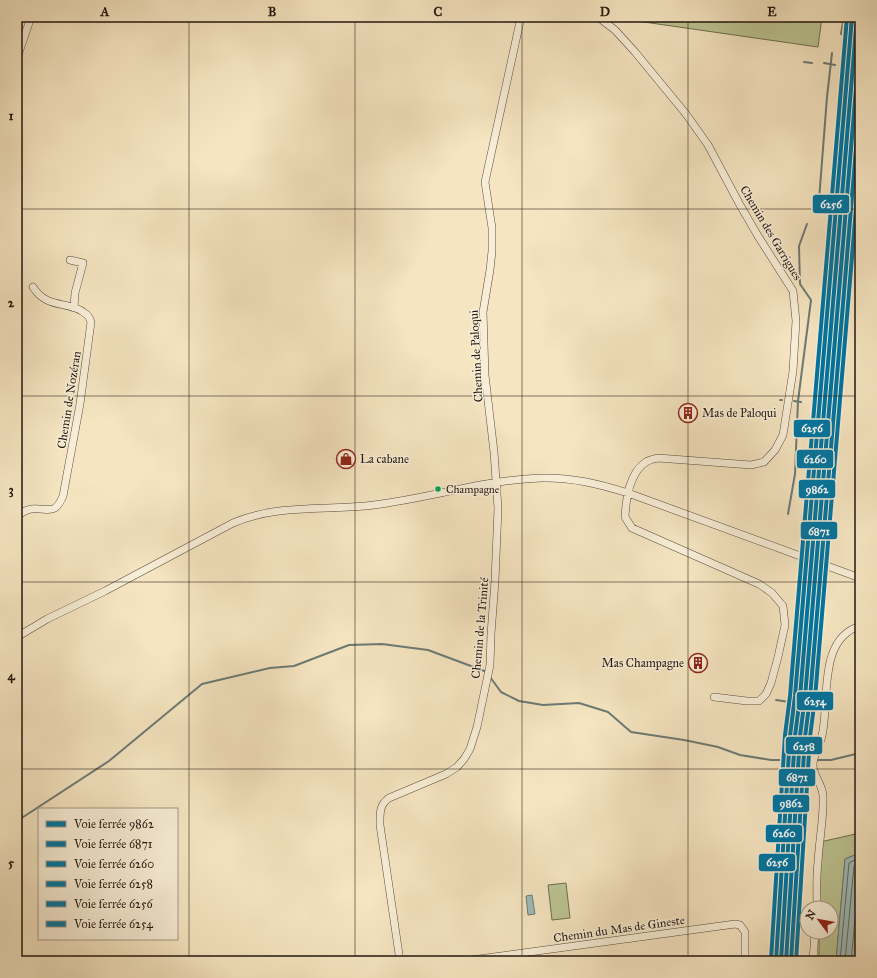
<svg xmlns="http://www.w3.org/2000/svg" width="877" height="978" viewBox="0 0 877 978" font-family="'IM FELL Great Primer',serif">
	<rect width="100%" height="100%" fill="#f5e5c1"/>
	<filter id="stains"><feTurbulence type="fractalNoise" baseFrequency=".005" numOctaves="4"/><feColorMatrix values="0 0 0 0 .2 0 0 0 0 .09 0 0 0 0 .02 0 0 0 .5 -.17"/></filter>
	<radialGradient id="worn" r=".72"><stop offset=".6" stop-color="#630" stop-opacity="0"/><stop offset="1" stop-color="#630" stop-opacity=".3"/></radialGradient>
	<!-- green -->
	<path fill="#bcc593" stroke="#6f6e51" d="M609 17H822L818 47Z
		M860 833V853L845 859 836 961H819V932H831V908H819L820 842Z
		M566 883 570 918 552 920 548 885Z"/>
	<!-- water -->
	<path fill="#9ebdba" stroke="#6c7a76" d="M860 853V961H836L845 859Z
		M532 895 535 914 528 915 526 896Z"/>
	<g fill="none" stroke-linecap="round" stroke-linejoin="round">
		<!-- shore -->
		<path stroke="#606a64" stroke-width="1" d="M840 961 849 863 860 857
			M845 961 854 866 860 863
			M851 961 860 869"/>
		<!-- stream -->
		<path stroke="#6c7a76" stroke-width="2" d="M841 34 844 17
			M804 62 812 63
			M824 63 835 65
			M817 210 819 200 827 97 832 53
			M780 400H782
			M794 401 801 402
			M788 514 795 474 798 401 811 300 800 284 799 246 807 224
			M490 677 501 692 519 701 543 705 579 703 608 712 631 732 684 740 718 747 740 755 771 760H831L860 753
			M776 700 821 707
			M17 821 109 761 202 684 270 668 294 666 349 645 382 644 428 650 487 672"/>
		<defs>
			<path id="minor" d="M598 17 615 30 635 52 686 114 708 145 740 205 758 236 793 291 796 321 793 371 783 435 775 450 764 462 751 465 658 458C654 459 649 460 646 462 629 473 626 499 625 517L632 528 759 584 772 593 783 606 785 625 778 657 771 683 766 694 759 701H747L714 697
				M17 58 31 17
				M70 260 83 263 75 293 74 308
				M17 517C21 513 25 510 31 509 48 507 54 517 63 496L80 404 91 322C90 319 88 315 86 314 70 300 47 310 33 287
				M17 637 47 619 105 591 233 523C274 505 321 510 365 506 424 500 481 480 541 478 571 477 599 484 628 493L860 578
				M817 908C817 893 816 878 818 862 819 841 824 818 823 796 823 785 813 776 813 765 813 755 820 745 822 736 830 702 817 639 860 626
				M400 961 380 825C380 814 379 805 389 798L446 774 457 767 464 759 470 749 477 727 490 665 491 634 495 581 498 508 494 452 485 375 483 312 490 270 492 251V228L485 182 521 17
				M464 961 735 924 740 925 745 932V961
				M813 961 815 932"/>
		</defs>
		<!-- minor casing -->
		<use href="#minor" stroke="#574a3c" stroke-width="8"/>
		<!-- minor -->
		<use href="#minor" stroke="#f8eed7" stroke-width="7"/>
		<defs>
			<path id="rail-1" d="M781 961 795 736 800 697 857 17"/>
			<path id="rail-2" d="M786 961 800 736 805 697 860 41"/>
			<path id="rail-3" d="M776 961 790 736 795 696 852 17"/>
			<path id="rail-4" d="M791 961 805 737 810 698 860 101"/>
			<path id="rail-5" d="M771 960 785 735 790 696 847 17"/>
			<path id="rail-6" d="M796 961 810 737 815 698 860 161"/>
		</defs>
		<!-- rail-1 casing -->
		<use href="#rail-1" stroke="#f8eed7" stroke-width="7"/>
		<!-- rail-2 casing -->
		<use href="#rail-2" stroke="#f8eed7" stroke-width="7"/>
		<!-- rail-3 casing -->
		<use href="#rail-3" stroke="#f8eed7" stroke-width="7"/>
		<!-- rail-4 casing -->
		<use href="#rail-4" stroke="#f8eed7" stroke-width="7"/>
		<!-- rail-5 casing -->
		<use href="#rail-5" stroke="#f8eed7" stroke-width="7"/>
		<!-- rail-6 casing -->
		<use href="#rail-6" stroke="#f8eed7" stroke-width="7"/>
		<!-- rail-1 -->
		<use href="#rail-1" stroke="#0075a1" stroke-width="4"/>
		<!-- rail-2 -->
		<use href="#rail-2" stroke="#0075a1" stroke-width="4"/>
		<!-- rail-3 -->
		<use href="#rail-3" stroke="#0075a1" stroke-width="4"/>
		<!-- rail-4 -->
		<use href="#rail-4" stroke="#0075a1" stroke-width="4"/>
		<!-- rail-5 -->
		<use href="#rail-5" stroke="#0075a1" stroke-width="4"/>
		<!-- rail-6 -->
		<use href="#rail-6" stroke="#0075a1" stroke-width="4"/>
	</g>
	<!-- grid -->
	<path fill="none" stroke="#22160f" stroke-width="1" stroke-opacity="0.55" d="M189 17V961M355 17V961M522 17V961M688 17V961M17 209H860M17 396H860M17 582H860M17 769H860"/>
	<!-- icons -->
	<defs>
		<symbol id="building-ring" viewBox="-11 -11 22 22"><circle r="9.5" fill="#f8eed7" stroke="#8f2418" stroke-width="1.5"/><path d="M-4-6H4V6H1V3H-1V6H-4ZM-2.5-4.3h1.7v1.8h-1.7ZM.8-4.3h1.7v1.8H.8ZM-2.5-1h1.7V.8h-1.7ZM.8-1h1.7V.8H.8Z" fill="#8f2418"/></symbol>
		<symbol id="shop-ring" viewBox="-11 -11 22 22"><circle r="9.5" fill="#f8eed7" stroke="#8f2418" stroke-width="1.5"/><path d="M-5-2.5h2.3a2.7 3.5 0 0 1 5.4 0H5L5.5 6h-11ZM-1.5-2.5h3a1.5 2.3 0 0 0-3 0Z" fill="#8f2418"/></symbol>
	</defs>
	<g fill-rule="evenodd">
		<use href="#building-ring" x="677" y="402" width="22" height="22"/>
		<use href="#shop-ring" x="335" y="448" width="22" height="22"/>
		<use href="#building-ring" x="687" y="652" width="22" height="22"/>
	</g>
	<!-- markers -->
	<circle fill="#00a651" stroke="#f8eed7" stroke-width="1.5" cx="438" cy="489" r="3.5"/>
	<g text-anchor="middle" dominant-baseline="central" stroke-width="3" stroke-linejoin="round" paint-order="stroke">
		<!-- bus labels -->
		<g font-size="11" fill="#22160f" stroke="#f8eed7" text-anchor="start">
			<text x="446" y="489">Champagne</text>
		</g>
		<!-- street labels -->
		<g font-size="12" fill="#22160f" stroke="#f8eed7">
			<text transform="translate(771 233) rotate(59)">Chemin des Garrigues</text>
			<text transform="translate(476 356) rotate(-93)">Chemin de Paloqui</text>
			<text transform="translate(69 400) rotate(-81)">Chemin de Nozéran</text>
			<text transform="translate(480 628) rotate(-85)">Chemin de la Trinité</text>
			<text transform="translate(619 929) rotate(-8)">Chemin du Mas de Gineste</text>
		</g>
		<!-- poi labels -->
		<g font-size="12" fill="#22160f" stroke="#f8eed7" text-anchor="start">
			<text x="702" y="413">Mas de Paloqui</text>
			<text x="360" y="459">La cabane</text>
			<text x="684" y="663" text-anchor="end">Mas Champagne</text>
		</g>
	</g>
	<g stroke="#f8eed7" stroke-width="1.5">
		<rect x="812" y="194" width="38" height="20" rx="4" fill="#0075a1"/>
		<rect x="793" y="419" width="38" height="19" rx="4" fill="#0075a1"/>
		<rect x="796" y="449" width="38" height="20" rx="4" fill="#0075a1"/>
		<rect x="798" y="479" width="38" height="20" rx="4" fill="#0075a1"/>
		<rect x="800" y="521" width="38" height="19" rx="4" fill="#0075a1"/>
		<rect x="796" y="691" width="38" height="20" rx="4" fill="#0075a1"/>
		<rect x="785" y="736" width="38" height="19" rx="4" fill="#0075a1"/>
		<rect x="778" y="768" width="38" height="19" rx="4" fill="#0075a1"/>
		<rect x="772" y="794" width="38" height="19" rx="4" fill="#0075a1"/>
		<rect x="765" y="824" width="38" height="19" rx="4" fill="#0075a1"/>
		<rect x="758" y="853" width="38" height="19" rx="4" fill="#0075a1"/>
	</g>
	<g font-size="11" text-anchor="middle" font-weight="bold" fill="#fff">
		<text x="831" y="208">6256</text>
		<text x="812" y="432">6256</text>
		<text x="815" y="463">6260</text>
		<text x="817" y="493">9862</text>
		<text x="819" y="535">6871</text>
		<text x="815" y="705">6254</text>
		<text x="804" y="750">6258</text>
		<text x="797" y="781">6871</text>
		<text x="791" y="807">9862</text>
		<text x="784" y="837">6260</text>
		<text x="777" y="866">6256</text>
	</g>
	<!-- margin -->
	<rect width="877" height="978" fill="none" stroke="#f5e5c1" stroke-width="44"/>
	<!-- legend -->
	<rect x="38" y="808" width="140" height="132" fill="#f8eed7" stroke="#a29887"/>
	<rect x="46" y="821" width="20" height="6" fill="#0075a1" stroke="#a29887"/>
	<text x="74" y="828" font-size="12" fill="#22160f">Voie ferrée 9862</text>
	<rect x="46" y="841" width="20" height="6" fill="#0075a1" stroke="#a29887"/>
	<text x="74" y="848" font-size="12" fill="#22160f">Voie ferrée 6871</text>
	<rect x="46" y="861" width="20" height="6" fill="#0075a1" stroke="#a29887"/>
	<text x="74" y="868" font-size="12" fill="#22160f">Voie ferrée 6260</text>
	<rect x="46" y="881" width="20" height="6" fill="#0075a1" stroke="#a29887"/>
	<text x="74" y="888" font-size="12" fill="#22160f">Voie ferrée 6258</text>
	<rect x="46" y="901" width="20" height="6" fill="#0075a1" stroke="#a29887"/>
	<text x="74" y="908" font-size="12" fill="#22160f">Voie ferrée 6256</text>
	<rect x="46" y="921" width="20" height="6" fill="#0075a1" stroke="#a29887"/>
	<text x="74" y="928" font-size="12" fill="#22160f">Voie ferrée 6254</text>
	<!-- north arrow -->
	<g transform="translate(819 920) rotate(302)"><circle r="19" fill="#f8eed7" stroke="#a29887"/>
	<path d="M0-3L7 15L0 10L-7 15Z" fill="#8f2418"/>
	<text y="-6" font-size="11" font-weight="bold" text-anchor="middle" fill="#22160f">N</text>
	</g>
	<rect x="22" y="22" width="833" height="934" fill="none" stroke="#22160f" stroke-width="1.5"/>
	<g font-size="13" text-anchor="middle" font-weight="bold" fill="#22160f">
		<text x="105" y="16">A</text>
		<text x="272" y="16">B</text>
		<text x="438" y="16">C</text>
		<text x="605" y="16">D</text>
		<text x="772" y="16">E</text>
		<text x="11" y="120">1</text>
		<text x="11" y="307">2</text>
		<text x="11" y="494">3</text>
		<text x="11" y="680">4</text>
		<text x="11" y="867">5</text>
	</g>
	<rect width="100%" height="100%" filter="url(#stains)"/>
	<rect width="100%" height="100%" fill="url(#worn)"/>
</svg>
